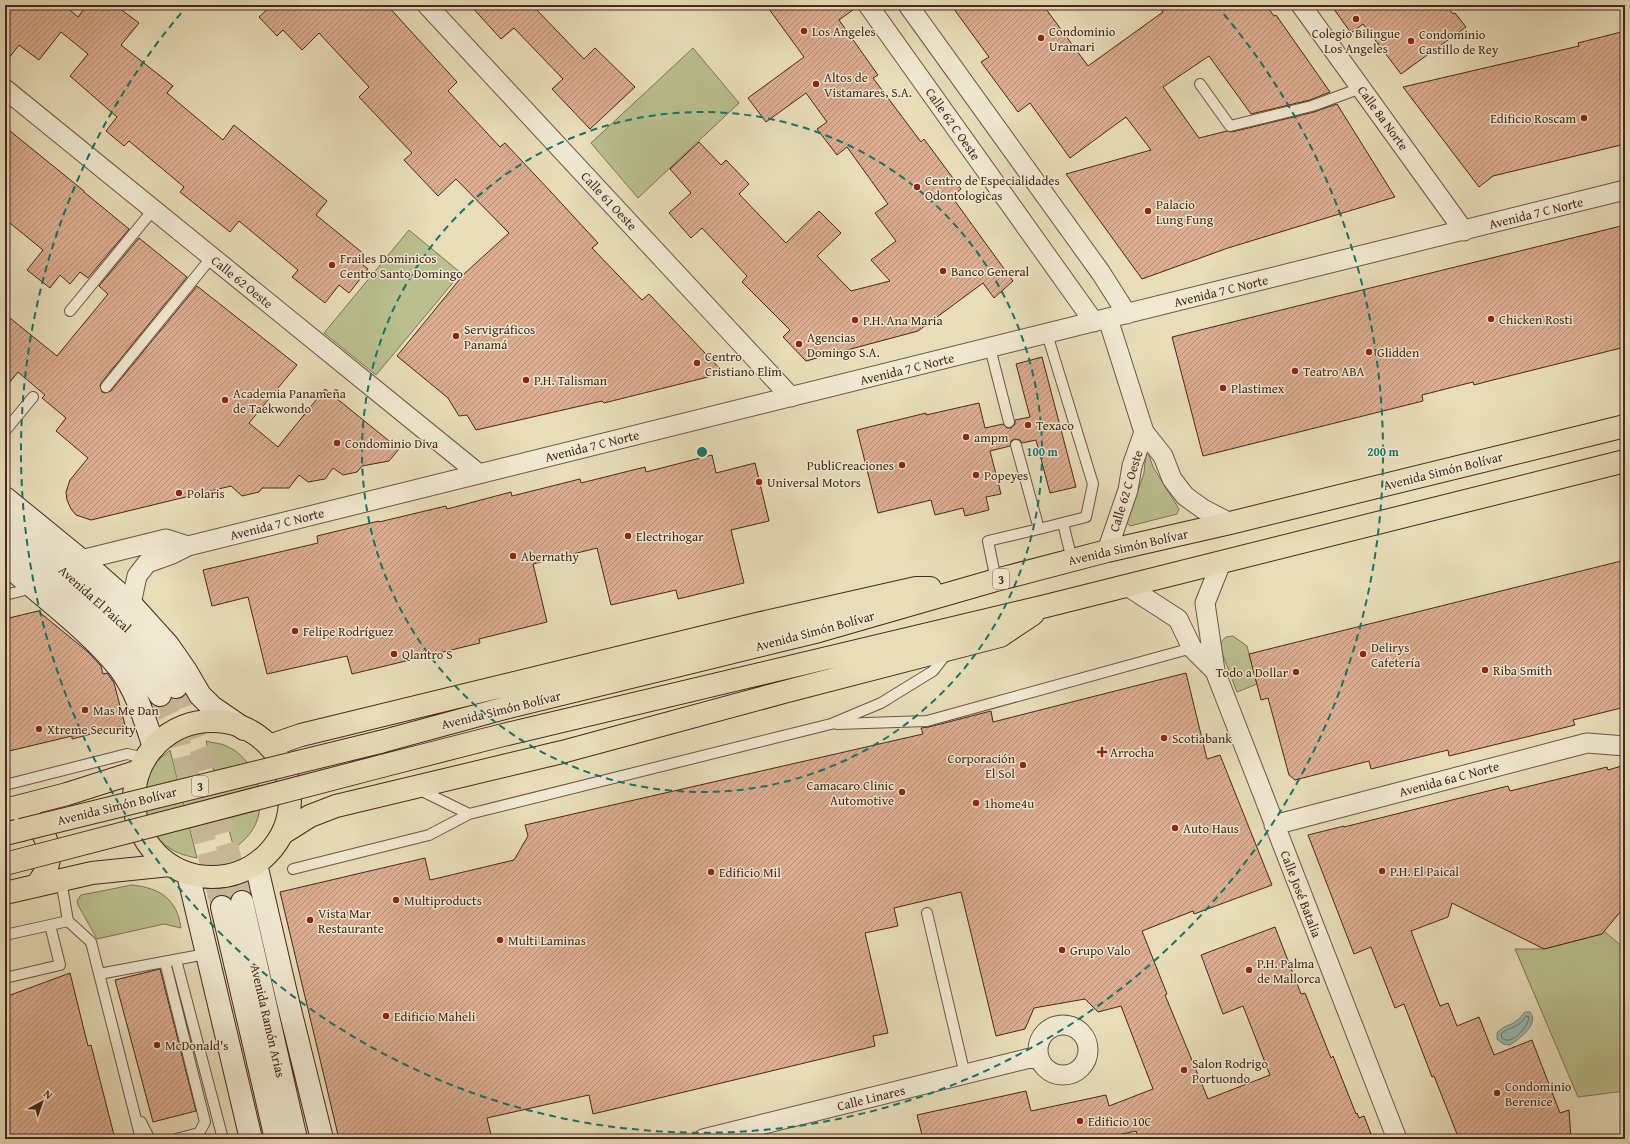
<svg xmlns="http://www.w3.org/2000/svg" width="1630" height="1144" viewBox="0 0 1630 1144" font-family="'Gentium Book Plus',serif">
	<defs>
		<pattern id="building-hatch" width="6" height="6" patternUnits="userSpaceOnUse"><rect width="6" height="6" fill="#dcad8f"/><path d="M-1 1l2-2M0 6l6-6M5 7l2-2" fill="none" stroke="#b48d74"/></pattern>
	</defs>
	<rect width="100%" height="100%" fill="#e8ddb8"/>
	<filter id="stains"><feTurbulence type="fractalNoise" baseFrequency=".005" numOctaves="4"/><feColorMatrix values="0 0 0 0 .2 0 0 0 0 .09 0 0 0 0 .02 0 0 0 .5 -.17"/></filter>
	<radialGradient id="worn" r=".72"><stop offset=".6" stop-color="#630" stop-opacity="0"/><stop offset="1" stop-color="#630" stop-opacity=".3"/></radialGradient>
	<!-- green -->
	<path fill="#b9c08d" stroke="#807455" d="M693 48 739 103 638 198 591 143Z
		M409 230 461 273 376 375 324 333Z
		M1146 452H1148L1153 467 1179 509 1177 514 1130 526 1127 523 1144 473Z
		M1233 636 1247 646 1257 684 1237 692 1222 653 1221 642 1226 637Z
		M206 741C212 743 219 743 224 745 256 757 270 800 253 829 248 837 241 843 234 849Z
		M170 750 197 858C187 856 179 854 171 849 142 831 135 789 156 762 160 758 166 754 170 750Z
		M132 885C160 888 177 899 181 928L164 924 97 939 78 905 77 901 81 895Z
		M1604 931 1625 949V1091L1578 1097 1515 949H1544L1602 934Z"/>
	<!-- water -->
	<path fill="#97bbb2" stroke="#778076" d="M1525 1012H1530C1540 1024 1519 1039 1510 1045L1503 1044 1497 1039V1033C1505 1024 1509 1027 1516 1021 1520 1019 1522 1015 1525 1012Z"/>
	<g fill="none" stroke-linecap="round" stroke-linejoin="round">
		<!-- shore -->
		<path stroke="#6f7268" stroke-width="1" d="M1526 1016 1529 1017C1529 1026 1511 1047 1502 1038L1501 1034C1506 1028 1513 1029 1519 1024 1522 1022 1524 1019 1526 1016Z"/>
	</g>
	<!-- building -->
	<path fill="url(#building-hatch)" stroke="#47281d" d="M5 5H64L78 17 87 5H115L139 23 121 45 173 86 167 93 223 140 234 125 327 201 316 215 364 254 358 261 368 269 349 293 339 285 325 303 292 277 298 270 239 221 230 232 180 192 184 187 129 141 124 146 106 131 117 117 70 76 88 54 61 32 39 60 19 45 5 63Z
		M272 5H387L457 82 448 91 500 147 505 143 551 192 598 243 592 248 642 300 649 294 724 373 604 403 602 401 476 430 467 415 459 416 448 398 397 356 464 274 509 233 456 179 438 196 404 160 412 153 359 97 369 87 319 33 302 50 283 30 277 36 259 17Z
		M470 5H532L584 59 595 48 635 87 590 129 552 89 563 79 514 28 501 39Z
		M766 5H857V7L839 20 878 75 873 78 921 142 924 139 961 189 952 197 1013 281 994 298 983 283 918 331 806 361 783 337 790 330 742 282 747 276 702 228 691 238 669 213 691 193 670 169 699 142 721 165 726 160 749 184 739 194 786 243 819 211 841 233 817 256 851 291 890 281 871 260 896 241 875 213 888 204 847 147 837 155 817 129 827 122 806 93 766 122 748 98 804 57Z
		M951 5H1043L1088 66 1163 12 1157 5H1266L1274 16 1276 15 1330 92 1310 100 1251 114 1209 56 1163 87 1199 138 1227 131 1232 132 1314 112 1337 104 1395 197 1228 248 1142 279 1066 174 1151 150 1126 117 1070 158 1030 103 1018 112 981 62 989 57Z
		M1331 5H1446L1453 14 1455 13 1466 27 1401 74 1363 24 1351 33Z
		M1625 31V144L1493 176 1479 187 1403 87 1579 46 1578 43Z
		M5 127 84 191V192L129 229 88 278 80 272 70 284 60 275 50 288 27 270 43 250 5 219Z
		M1625 225V347L1489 381 1474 385 1473 382 1422 395 1423 401 1203 456 1172 337Z
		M139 238 187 277 101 383 100 386 102 392 105 393 111 391 197 286 297 365 249 423 278 447 325 389 399 449 389 461 362 466 357 472 343 475 333 468 325 479 308 482 299 475 289 488H262L259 492 242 496 231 486 91 520 76 515 71 509 67 500 66 492 70 480 88 458 56 431 66 418 42 398 45 395 18 372 5 388V314L57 356 108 294 99 286Z
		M1042 357 1076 487 1050 493 1036 440 1022 443 1020 440 1015 439 1011 441 1010 446 990 451 1001 494 986 497 989 510 965 516 963 508 935 515 931 500 878 513 857 430 926 413V415L979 403 985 428 1003 424 1007 428H1011L1015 424V420L1030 417 1016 364Z
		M712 455 716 473 755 463 769 521 731 530 744 583 678 599 676 590 611 605 597 548 533 564 547 622 479 639 480 643 352 674 347 656 267 674 248 597 212 606 203 570 318 543 317 536 379 521V522L446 506 447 509 511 492 512 496 580 479 581 483 645 467 646 472Z
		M1625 560V707L1573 720 1575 725 1449 756 1448 750 1371 769 1369 761 1295 780 1289 775 1268 698 1261 700 1249 654Z
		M38 611 88 652 101 666 103 674 107 673 110 677 114 683 125 725 72 739V736L5 752V619Z
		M1186 673 1207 759 1220 755 1272 885 1194 914 1193 911 1142 931 1167 994 1165 995 1208 1099 1270 1075 1243 1006 1223 1014 1201 955 1275 927 1301 994 1305 993 1331 1058 1333 1056 1356 1114 1357 1113 1359 1118 1364 1116 1373 1139H1139L1136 1131 1099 1139H923L917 1115 1026 1091 1031 1111 1106 1095 1109 1106 1153 1089 1121 1006 1098 1012 1085 999 1034 1008 1025 1029 996 1036 961 892 894 908 898 926 865 933 888 1033 873 1036 875 1046 593 1114 589 1095 487 1118 492 1139H339L280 892 425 858 430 880 514 860 528 836 525 825 923 734 921 728 929 727 991 711 993 722Z
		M1625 765V906L1602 934 1544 949 1452 903 1448 917 1411 931 1440 1006 1448 1003 1457 1026 1479 1017 1494 1055 1532 1040 1560 1113 1569 1110 1571 1139H1459L1434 1076 1432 1077 1404 1004 1395 1008 1371 947 1354 954 1308 835 1344 826V827L1508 786 1510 791 1607 767 1608 770Z
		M160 969 196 1111 153 1122 115 980Z
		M70 973 88 1046 91 1045 115 1139H5V997Z"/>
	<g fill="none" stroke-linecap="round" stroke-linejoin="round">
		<!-- secondary-tunnel -->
		<path stroke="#c8b999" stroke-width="22" stroke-dasharray="22 11" stroke-linecap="butt" d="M176 687 203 756 242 902
			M160 695 177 732 222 907"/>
		<defs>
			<path id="service" d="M1200 84 1230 126 1312 106 1361 88
				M70 311 153 210
				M990 348 1009 422
				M106 387 211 258
				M5 431 33 397
				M1016 445 1039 529 1086 517 1093 484 1047 334
				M1063 523 1072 560
				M996 580 988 541 1039 529
				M5 595 33 588
				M837 724 927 721 1192 648
				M5 785 127 754 146 758
				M418 789 469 814 831 724 881 703 933 671 947 653
				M293 869 429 835 469 814
				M61 880 68 921
				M927 913 965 1075
				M5 935 68 921 91 942 141 1139
				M176 960 223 1139
				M165 962 205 1122 199 1133 176 1139
				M99 974 206 954
				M5 978 60 965 50 925
				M141 1122 149 1138 151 1139"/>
			<path id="minor" d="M427 5 791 397
				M868 5 1094 322
				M908 5 1101 273 1127 314
				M1301 5 1464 231
				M5 89 479 474
				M1108 319 1144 432 1163 456 1172 479 1185 496 1203 509 1230 523
				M1107 551 1128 490 1132 466 1144 432
				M81 560 166 539 188 546
				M1221 563 1205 603 1215 671 1397 1139
				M1127 586 1178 619 1192 648 1215 671
				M131 604 137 576 147 563 172 554 188 546 1625 190
				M1274 825 1587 743 1625 746
				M1038 1050a25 25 0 1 1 50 0a25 25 0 1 1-50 0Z
				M703 1139 1038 1056"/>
			<path id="secondary" d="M5 498 81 560 131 604 168 645 186 671 200 695 212 707 244 729
				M5 520 121 618 176 687
				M5 544 110 631 139 663 160 695
				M5 563C42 596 90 631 120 669 137 692 145 721 154 747
				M256 864 288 1002 322 1139
				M188 874 251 1139
				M242 902 296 1139
				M222 907 276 1139"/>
			<path id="primary" d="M134 799a78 78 0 1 1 156 0a78 78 0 1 1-156 0Z
				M380 742 505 708 819 631 996 580 1107 551 1230 523 1625 426
				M269 746 301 735 757 624 916 588H930
				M382 766 499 736 1046 606 1625 461
				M5 810 67 794 139 771
				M24 814C42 826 54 846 47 868 45 874 40 880 37 885
				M283 833 310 816 336 806 562 752 784 692 1000 636 1033 614
				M5 834 21 830
				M5 864 28 858
				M5 893 92 873 170 865"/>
		</defs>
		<!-- service casing -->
		<use href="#service" stroke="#6f5544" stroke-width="12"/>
		<!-- minor casing -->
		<use href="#minor" stroke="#6f5544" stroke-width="21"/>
		<!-- secondary casing -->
		<use href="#secondary" stroke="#47281d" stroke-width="24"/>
		<!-- primary casing -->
		<use href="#primary" stroke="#47281d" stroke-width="24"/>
		<!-- service -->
		<use href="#service" stroke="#f0e9d1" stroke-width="10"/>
		<!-- minor -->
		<use href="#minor" stroke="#f0e9d1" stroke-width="19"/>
		<!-- secondary -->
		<use href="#secondary" stroke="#f0e9d1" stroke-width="22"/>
		<!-- primary -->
		<use href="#primary" stroke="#e8ddb8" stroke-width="22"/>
		<defs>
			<path id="primary-bridge" d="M21 830 380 742
				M28 858 382 766"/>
		</defs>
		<!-- primary-bridge casing -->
		<use href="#primary-bridge" stroke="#47281d" stroke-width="24" stroke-linecap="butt"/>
		<!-- primary-bridge -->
		<use href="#primary-bridge" stroke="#e8ddb8" stroke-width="22"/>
	</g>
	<!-- distance rings -->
	<g fill="none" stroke="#0f766e" stroke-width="2" stroke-dasharray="7 5">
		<circle cx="702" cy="452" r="340"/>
		<path d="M1216 5A681 681 0 1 1 188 5"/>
	</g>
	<!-- markers -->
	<g fill="#8f2418" stroke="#f0e9d1" stroke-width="1.5">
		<circle cx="1356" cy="19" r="4"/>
		<circle cx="804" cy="31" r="4"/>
		<circle cx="1041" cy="38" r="4"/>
		<circle cx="1411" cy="41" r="4"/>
		<circle cx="816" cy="84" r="4"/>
		<circle cx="1584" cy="118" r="4"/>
		<circle cx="917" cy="187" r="4"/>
		<circle cx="1148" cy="211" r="4"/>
		<circle cx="332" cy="265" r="4"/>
		<circle cx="943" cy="271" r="4"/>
		<circle cx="1491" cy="319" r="4"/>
		<circle cx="855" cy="320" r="4"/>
		<circle cx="456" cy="336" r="4"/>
		<circle cx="799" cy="344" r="4"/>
		<circle cx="1369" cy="352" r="4"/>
		<circle cx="697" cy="363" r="4"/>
		<circle cx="1295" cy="371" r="4"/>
		<circle cx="526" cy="380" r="4"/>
		<circle cx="1223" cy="388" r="4"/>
		<circle cx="225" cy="400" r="4"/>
		<circle cx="1028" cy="425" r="4"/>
		<circle cx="966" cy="437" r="4"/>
		<circle cx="337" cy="443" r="4"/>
		<circle cx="902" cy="465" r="4"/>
		<circle cx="976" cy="475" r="4"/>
		<circle cx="759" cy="482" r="4"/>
		<circle cx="179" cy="493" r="4"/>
		<circle cx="628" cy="536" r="4"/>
		<circle cx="513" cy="556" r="4"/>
		<circle cx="295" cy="631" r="4"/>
		<circle cx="394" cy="654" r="4"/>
		<circle cx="1363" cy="654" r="4"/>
		<circle cx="1485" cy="670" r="4"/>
		<circle cx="1296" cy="672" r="4"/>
		<circle cx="85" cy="710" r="4"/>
		<circle cx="39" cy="729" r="4"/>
		<circle cx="1164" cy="738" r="4"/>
		<path d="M1100 746h4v4h4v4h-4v4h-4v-4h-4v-4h4z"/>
		<circle cx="1023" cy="765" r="4"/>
		<circle cx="902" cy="792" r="4"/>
		<circle cx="976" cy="803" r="4"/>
		<circle cx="1175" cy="828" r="4"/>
		<circle cx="1382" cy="871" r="4"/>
		<circle cx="711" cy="872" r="4"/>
		<circle cx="396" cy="900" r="4"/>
		<circle cx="310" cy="920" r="4"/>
		<circle cx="500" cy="940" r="4"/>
		<circle cx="1062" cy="950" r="4"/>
		<circle cx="1249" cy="970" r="4"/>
		<circle cx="386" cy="1016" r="4"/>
		<circle cx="157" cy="1045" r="4"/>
		<circle cx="1184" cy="1070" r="4"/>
		<circle cx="1497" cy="1093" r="4"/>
		<circle cx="1080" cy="1121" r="4"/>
	</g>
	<g text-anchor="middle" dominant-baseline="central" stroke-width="3" stroke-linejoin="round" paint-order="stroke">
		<!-- shield labels -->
		<g fill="#f0e9d1" stroke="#7a6253" stroke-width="1">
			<rect x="993" y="569" width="16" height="20" rx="3"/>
			<rect x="192" y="776" width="16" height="20" rx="3"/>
		</g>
		<g font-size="12" font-weight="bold" fill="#47281d">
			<text x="1001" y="579">3</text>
			<text x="200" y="786">3</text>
		</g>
		<!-- poi labels -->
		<g font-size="13" fill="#47281d" stroke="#f0e9d1" text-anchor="start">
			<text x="812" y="31">Los Angeles</text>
			<text x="1049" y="31">Condominio<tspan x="1049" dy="15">Uramari</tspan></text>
			<text x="1356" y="33" text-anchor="middle">Colegio Bilingue<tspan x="1356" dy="15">Los Angeles</tspan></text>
			<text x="1419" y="34">Condominio<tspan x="1419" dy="15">Castillo de Rey</tspan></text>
			<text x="824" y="77">Altos de<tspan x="824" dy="15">Vistamares, S.A.</tspan></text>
			<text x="1576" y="118" text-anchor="end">Edificio Roscam</text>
			<text x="925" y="180">Centro de Especialidades<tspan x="925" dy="15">Odontologicas</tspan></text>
			<text x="1156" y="204">Palacio<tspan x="1156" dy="15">Lung Fung</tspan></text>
			<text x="340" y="258">Frailes Dominicos<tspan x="340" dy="15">Centro Santo Domingo</tspan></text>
			<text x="951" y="271">Banco General</text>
			<text x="1499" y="319">Chicken Rosti</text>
			<text x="863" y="320">P.H. Ana Maria</text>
			<text x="464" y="329">Servigráficos<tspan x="464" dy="15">Panamá</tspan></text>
			<text x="807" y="337">Agencias<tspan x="807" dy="15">Domingo S.A.</tspan></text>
			<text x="1377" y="352">Glidden</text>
			<text x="705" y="356">Centro<tspan x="705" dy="15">Cristiano Elim</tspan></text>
			<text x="1303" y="371">Teatro ABA</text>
			<text x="534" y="380">P.H. Talisman</text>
			<text x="1231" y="388">Plastimex</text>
			<text x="233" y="393">Academia Panameña<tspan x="233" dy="15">de Taekwondo</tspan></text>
			<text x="1036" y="425">Texaco</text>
			<text x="974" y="437">ampm</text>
			<text x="345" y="443">Condominio Diva</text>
			<text x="894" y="465" text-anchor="end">PubliCreaciones</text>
			<text x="984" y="475">Popeyes</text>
			<text x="767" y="482">Universal Motors</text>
			<text x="187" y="493">Polaris</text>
			<text x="636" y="536">Electrihogar</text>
			<text x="521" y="556">Abernathy</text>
			<text x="303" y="631">Felipe Rodríguez</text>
			<text x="1371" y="647">Delirys<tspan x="1371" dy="15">Cafetería</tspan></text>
			<text x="402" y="654">Qlantro S</text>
			<text x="1493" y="670">Riba Smith</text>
			<text x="1288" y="672" text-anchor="end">Todo a Dollar</text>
			<text x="93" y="710">Mas Me Dan</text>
			<text x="47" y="729">Xtreme Security</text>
			<text x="1172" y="738">Scotiabank</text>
			<text x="1110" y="752">Arrocha</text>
			<text x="1015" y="758" text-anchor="end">Corporación<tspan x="1015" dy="15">El Sol</tspan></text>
			<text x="894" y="785" text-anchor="end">Camacaro Clinic<tspan x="894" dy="15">Automotive</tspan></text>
			<text x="984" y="803">1home4u</text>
			<text x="1183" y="828">Auto Haus</text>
			<text x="1390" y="871">P.H. El Paical</text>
			<text x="719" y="872">Edificio Mil</text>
			<text x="404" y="900">Multiproducts</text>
			<text x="318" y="913">Vista Mar<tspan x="318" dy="15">Restaurante</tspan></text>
			<text x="508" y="940">Multi Laminas</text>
			<text x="1070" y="950">Grupo Valo</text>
			<text x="1257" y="963">P.H. Palma<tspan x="1257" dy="15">de Mallorca</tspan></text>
			<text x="394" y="1016">Edificio Maheli</text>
			<text x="165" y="1045">McDonald's</text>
			<text x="1192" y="1063">Salon Rodrigo<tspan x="1192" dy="15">Portuondo</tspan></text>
			<text x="1505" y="1086">Condominio<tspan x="1505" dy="15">Berenice</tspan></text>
			<text x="1088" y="1121">Edificio 10C</text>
		</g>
		<!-- street labels -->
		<g font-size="13" fill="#47281d" stroke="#f0e9d1">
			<text transform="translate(1383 118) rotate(54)">Calle 8a Norte</text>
			<text transform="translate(953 124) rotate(55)">Calle 62 C Oeste</text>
			<text transform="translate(609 201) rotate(47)">Calle 61 Oeste</text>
			<text transform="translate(1536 213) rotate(-14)">Avenida 7 C Norte</text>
			<text transform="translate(242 282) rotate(39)">Calle 62 Oeste</text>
			<text transform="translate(1221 291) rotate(-14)">Avenida 7 C Norte</text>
			<text transform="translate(907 369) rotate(-14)">Avenida 7 C Norte</text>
			<text transform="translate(592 446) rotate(-14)">Avenida 7 C Norte</text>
			<text transform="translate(1443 471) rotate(-14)">Avenida Simón Bolívar</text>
			<text transform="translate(1126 491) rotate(-73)">Calle 62 C Oeste</text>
			<text transform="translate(277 524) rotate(-14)">Avenida 7 C Norte</text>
			<text transform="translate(1128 547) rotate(-13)">Avenida Simón Bolívar</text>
			<text transform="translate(95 599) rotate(42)">Avenida El Paical</text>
			<text transform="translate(815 631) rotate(-15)">Avenida Simón Bolívar</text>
			<text transform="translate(501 710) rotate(-14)">Avenida Simón Bolívar</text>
			<text transform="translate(1449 779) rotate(-15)">Avenida 6a C Norte</text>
			<text transform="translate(117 806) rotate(-14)">Avenida Simón Bolívar</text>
			<text transform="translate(1301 894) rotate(69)">Calle José Batalia</text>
			<text transform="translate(268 1021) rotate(77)">Avenida Ramón Arias</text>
			<text transform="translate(871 1098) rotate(-14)">Calle Linares</text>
		</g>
	</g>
	<circle cx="702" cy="452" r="6" fill="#0f766e" stroke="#f0e9d1" stroke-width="2"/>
	<g font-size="12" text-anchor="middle" font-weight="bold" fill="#0f766e" stroke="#f0e9d1" stroke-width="3" stroke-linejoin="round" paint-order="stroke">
		<text x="1042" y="456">100 m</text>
		<text x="1383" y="456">200 m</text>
	</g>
	<!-- margin -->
	<rect width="1630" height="1144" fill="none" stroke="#e8ddb8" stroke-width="20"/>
	<rect x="6" y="6" width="1618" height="1132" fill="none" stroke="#47281d" stroke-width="2"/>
	<rect x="10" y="10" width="1610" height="1124" fill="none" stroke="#47281d"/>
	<!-- north arrow -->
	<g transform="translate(42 1102) rotate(40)" stroke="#f0e9d1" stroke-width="3" paint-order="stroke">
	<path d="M0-3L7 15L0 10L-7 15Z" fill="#47281d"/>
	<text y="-6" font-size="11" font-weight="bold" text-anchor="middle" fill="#47281d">N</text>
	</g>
	<rect width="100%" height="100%" filter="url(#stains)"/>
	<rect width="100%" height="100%" fill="url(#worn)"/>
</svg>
